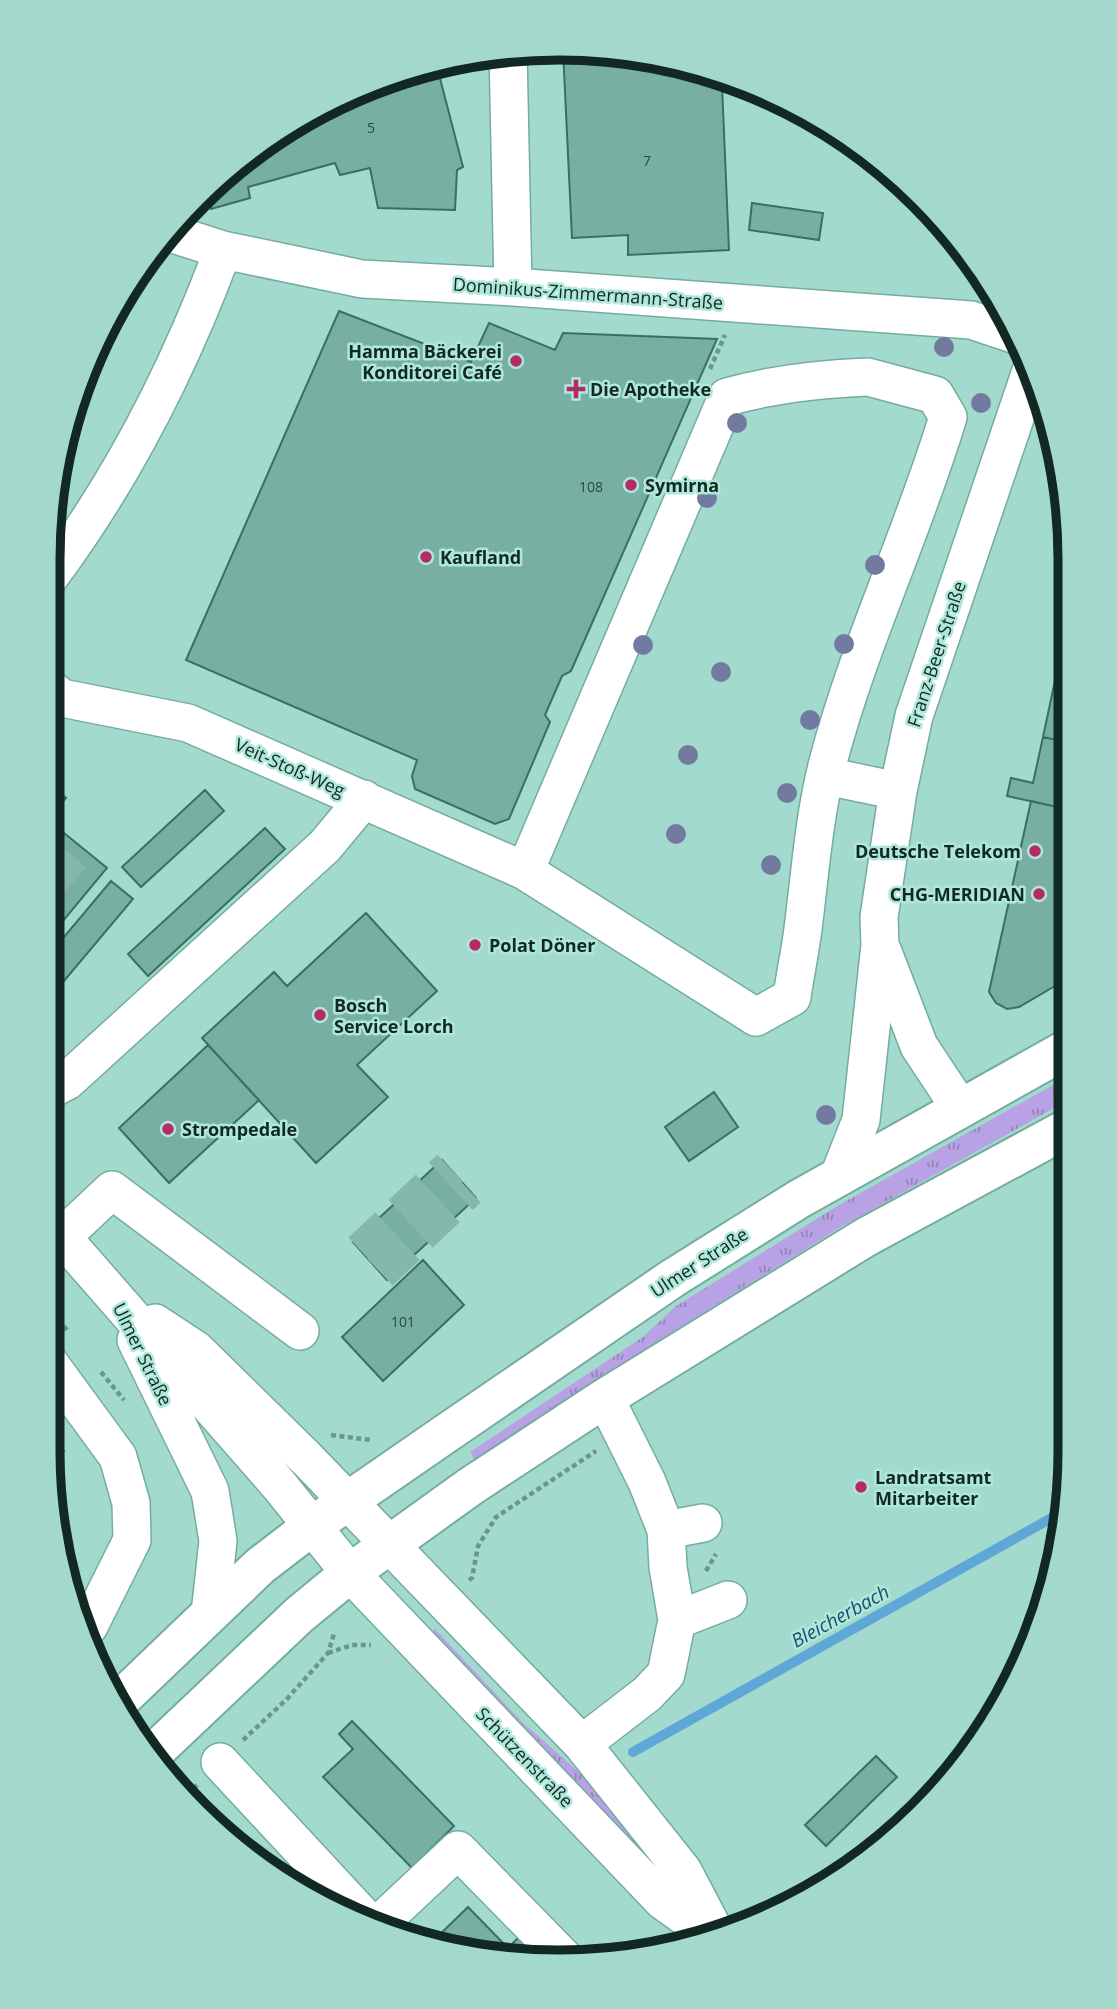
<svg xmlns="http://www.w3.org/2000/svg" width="1117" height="2009" viewBox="0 0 1117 2009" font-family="'Open Sans',sans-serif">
	<defs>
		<pattern id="grass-tufts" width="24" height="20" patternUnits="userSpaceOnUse" patternTransform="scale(1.75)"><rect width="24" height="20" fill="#b8a1e5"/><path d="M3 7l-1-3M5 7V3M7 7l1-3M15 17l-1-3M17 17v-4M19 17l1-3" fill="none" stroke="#9483b9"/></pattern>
	</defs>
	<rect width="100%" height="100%" fill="#a2dbce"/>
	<!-- grass -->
	<path fill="url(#grass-tufts)" d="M1067 1077V1101L839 1228 658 1341 476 1462 470 1452 643 1337 676 1306 839 1205Z
		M435 1629 521 1721 605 1795 681 1896 428 1634Z"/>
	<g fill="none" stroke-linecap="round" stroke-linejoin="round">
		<!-- stream -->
		<path stroke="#5fa7d7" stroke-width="10" d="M633 1752 1064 1511"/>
	</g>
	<!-- building -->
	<path fill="#77afa3" stroke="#397065" stroke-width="2" d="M563 50 625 52 722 74 743 84 722 85 729 250 628 255V235L572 238Z
		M436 63 463 167 457 170 455 210 378 208 370 168 340 175 335 163 248 187 250 198 211 209 207 191 247 153 332 100 426 65Z
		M752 203 823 213 819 240 749 230Z
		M113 309 125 317 88 369Z
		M339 311 471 362 489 323 555 350 563 333 717 339 571 671 562 676 545 715 550 722 509 819 495 824 415 789 412 776 417 760 186 660Z
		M1060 657 1066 658V742L1043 737Z
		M1043 737 1066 742V809L1007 796 1011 778 1033 783Z
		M48 783 66 798 48 820Z
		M205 790 224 811 141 887 122 867Z
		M1031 801 1066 809 1067 979 1019 1007 1007 1009 996 1003 989 992Z
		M265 828 285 849 148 976 128 954Z
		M64 833 107 868 48 939V852Z
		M111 881 133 899 48 1000V956Z
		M366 913 437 991 357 1065 388 1097 316 1163 202 1038 274 972 287 986Z
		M208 1045 259 1100 169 1183 119 1128Z
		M714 1092 738 1127 689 1161 665 1127Z
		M442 1160 476 1198 387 1280 353 1242Z
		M423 1260 464 1305 383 1381 342 1337Z
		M47 1434 64 1451 52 1462 60 1471 52 1479Z
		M352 1721 454 1826 412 1868 323 1777 353 1749 339 1734Z
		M876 1756 897 1777 826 1846 805 1825Z
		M468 1907 508 1948 518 1938 534 1955 429 1945Z"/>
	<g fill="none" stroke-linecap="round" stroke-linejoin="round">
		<!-- minor-tunnel -->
		<path stroke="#85b7ac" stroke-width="37" stroke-dasharray="37 18" stroke-linecap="butt" d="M48 883 80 846
			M361 1251 450 1168
			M380 1272 468 1189"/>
		<defs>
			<path id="minor" d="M508 51 513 287
				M167 232 223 250 362 279 513 287 971 320 1013 334
				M868 377 935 395 948 417C913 533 859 644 828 762 814 816 810 874 803 929 800 952 795 975 792 997L756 1017 525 871 727 397C773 384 819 379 868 377Z
				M48 579C122 480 180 366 223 250
				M48 687 62 698 188 723 525 871
				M826 776 898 791
				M883 952 919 1046 960 1108
				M48 1091 67 1081 325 846 364 799
				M839 1176 861 1120 880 945 879 917 898 791 914 716 1031 371
				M48 1221 279 1485 350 1573 663 1901 708 1933
				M63 1236 112 1190 300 1331
				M155 1323 196 1350 307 1459 582 1744 683 1871 715 1932
				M136 1340 210 1491 218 1541 210 1614
				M47 1360 118 1457 131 1503 132 1540 89 1626 84 1632
				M666 1530 703 1523
				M677 1620 728 1600
				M582 1744 647 1694 666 1674 677 1620 668 1567 666 1530 647 1482 605 1398
				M220 1762 362 1915
				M380 1923 458 1850 564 1958"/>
			<path id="major" d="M120 1700 260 1566 312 1526 451 1430 673 1278 799 1199 1067 1049
				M150 1756 299 1615 350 1573 471 1486 605 1398 866 1237 1068 1128"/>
		</defs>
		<!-- minor casing -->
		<use href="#minor" stroke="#74aca0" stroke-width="40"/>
		<!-- major casing -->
		<use href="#major" stroke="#74aca0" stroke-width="42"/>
		<!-- path -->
		<path stroke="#6a968c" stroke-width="4.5" stroke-dasharray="5 3.5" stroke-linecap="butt" d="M710 369 725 335
			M47 1307 67 1330
			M101 1372 124 1400
			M331 1435 371 1440
			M706 1571 716 1554
			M469 1580 472 1578 478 1546 496 1517 596 1451
			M328 1653 352 1645H371
			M243 1740 286 1700 328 1653 334 1634
			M187 1794 197 1785"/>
		<!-- minor -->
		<use href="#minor" stroke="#fff" stroke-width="37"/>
		<!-- major -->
		<use href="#major" stroke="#fff" stroke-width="38"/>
	</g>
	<!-- trees -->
	<g fill="#737aa0">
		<circle cx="944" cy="347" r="10"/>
		<circle cx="981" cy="403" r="10"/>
		<circle cx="737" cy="423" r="10"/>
		<circle cx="707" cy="498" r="10"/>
		<circle cx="875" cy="565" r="10"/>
		<circle cx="844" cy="644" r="10"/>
		<circle cx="643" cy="645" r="10"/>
		<circle cx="721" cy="672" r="10"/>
		<circle cx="810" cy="720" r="10"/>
		<circle cx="688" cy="755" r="10"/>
		<circle cx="787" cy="793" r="10"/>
		<circle cx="676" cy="834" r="10"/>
		<circle cx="771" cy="865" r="10"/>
		<circle cx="826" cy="1115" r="10"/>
	</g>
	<!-- markers -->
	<g fill="#b62b67" stroke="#afe8db" stroke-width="2.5">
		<circle cx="516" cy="361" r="7"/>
		<path d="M572.5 378.5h7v7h7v7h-7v7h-7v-7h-7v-7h7z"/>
		<circle cx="631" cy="485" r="7"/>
		<circle cx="426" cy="557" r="7"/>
		<circle cx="1035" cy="851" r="7"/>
		<circle cx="1039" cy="894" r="7"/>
		<circle cx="475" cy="945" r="7"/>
		<circle cx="320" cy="1015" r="7"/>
		<circle cx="168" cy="1129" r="7"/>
		<circle cx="861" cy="1487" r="7"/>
	</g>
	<g text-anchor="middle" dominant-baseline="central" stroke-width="5" stroke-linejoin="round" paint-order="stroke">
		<!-- number labels -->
		<g font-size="14" fill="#2a4a43">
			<text x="371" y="127">5</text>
			<text x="647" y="160">7</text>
			<text x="591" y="486">108</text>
			<text x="403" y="1321">101</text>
		</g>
		<!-- street labels -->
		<g font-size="18" fill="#112823" stroke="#afe8db">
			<text transform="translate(588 293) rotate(4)">Dominikus-Zimmermann-Straße</text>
			<text transform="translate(936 654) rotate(-72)">Franz-Beer-Straße</text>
			<text transform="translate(290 767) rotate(24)">Veit-Stoß-Weg</text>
			<text transform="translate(699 1262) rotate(-33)">Ulmer Straße</text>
			<text transform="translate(143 1354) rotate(64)">Ulmer Straße</text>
			<text transform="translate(525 1757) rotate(46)">Schützenstraße</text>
		</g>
		<!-- poi labels -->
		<g font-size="18" font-weight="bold" fill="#112823" stroke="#afe8db" text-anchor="start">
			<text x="502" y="351" text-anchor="end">Hamma Bäckerei<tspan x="502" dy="21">Konditorei Café</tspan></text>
			<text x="590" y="389">Die Apotheke</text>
			<text x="645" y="485">Symirna</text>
			<text x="440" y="557">Kaufland</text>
			<text x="1021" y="851" text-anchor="end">Deutsche Telekom</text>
			<text x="1025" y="894" text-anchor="end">CHG-MERIDIAN</text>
			<text x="489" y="945">Polat Döner</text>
			<text x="334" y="1005">Bosch<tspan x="334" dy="21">Service Lorch</tspan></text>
			<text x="182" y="1129">Strompedale</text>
			<text x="875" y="1477">Landratsamt<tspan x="875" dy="21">Mitarbeiter</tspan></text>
		</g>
		<!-- water labels -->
		<g font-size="19" font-style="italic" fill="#194f70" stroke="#afe8db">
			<text transform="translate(840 1616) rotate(-29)">Bleicherbach</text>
		</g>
	</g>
	<!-- crop -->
	<path d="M0 0H1117V2009H0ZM559 60H559A499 499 0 0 1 1058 559V1451A499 499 0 0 1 559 1950H559A499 499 0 0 1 60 1451V559A499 499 0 0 1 559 60Z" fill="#a2d9cc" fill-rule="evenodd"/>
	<path fill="none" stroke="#112823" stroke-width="9" d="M559 60H559A499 499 0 0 1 1058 559V1451A499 499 0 0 1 559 1950H559A499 499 0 0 1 60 1451V559A499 499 0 0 1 559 60Z"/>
</svg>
